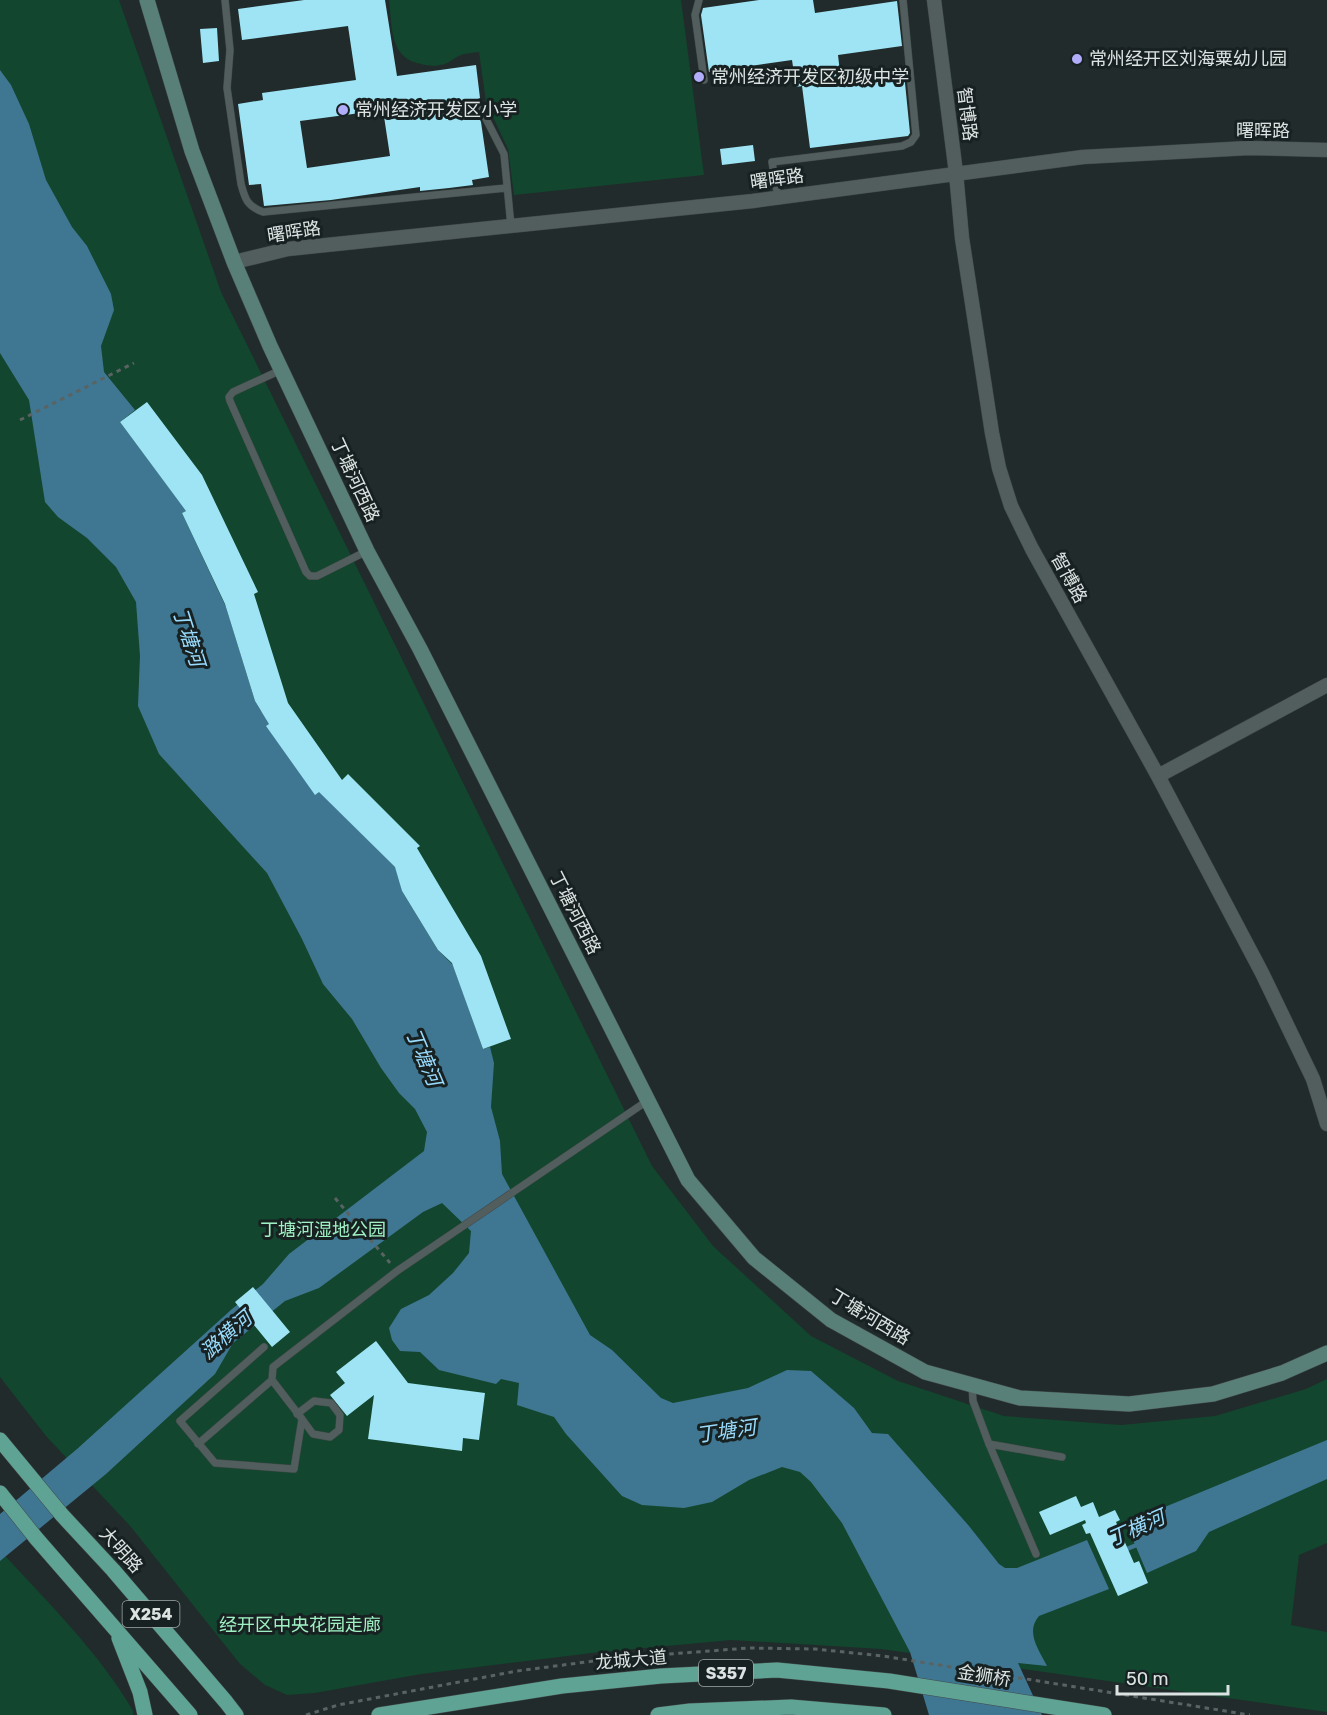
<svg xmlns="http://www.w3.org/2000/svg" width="1327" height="1715" viewBox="0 0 1327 1715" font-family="Rubik,'Noto Sans SC',sans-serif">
	<rect width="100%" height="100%" fill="#212b2b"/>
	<!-- green -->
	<path fill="#12462e" d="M0 0H119L221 292 652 1166 713 1246 811 1336 898 1381 1004 1416 1121 1425 1215 1416 1306 1389 1327 1379V1543L1299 1555 1291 1625 1327 1632V1712L881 1649 731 1640 592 1653 421 1674 315 1693 287 1695 265 1685 240 1664 131 1527 46 1436 0 1377Z
		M389 0H681L704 175 514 195 508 149 486 102 479 52C474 53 466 53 461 55 453 58 449 64 440 65 432 67 425 65 417 63 389 56 392 23 389 0Z
		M0 1550C45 1600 100 1653 133 1711V1715H0Z"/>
	<!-- water -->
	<path fill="#3f7792" d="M0 70 11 85 29 124 46 180 72 227 87 246 111 294 114 310 101 346 104 372 135 410 120 422 179 501 192 508 182 513 226 607 255 701 261 711 279 717 267 726 325 797 397 869 402 891 438 950 453 965 483 1049 490 1047 494 1063 491 1107 500 1141 502 1174 590 1335 612 1350 661 1398 673 1403 748 1388 787 1370 811 1371 854 1408 872 1433 888 1434 969 1526 999 1564 1005 1568H1017L1087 1540 1109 1589 1039 1616C1025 1632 1039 1650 1047 1666L1018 1663 1042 1715H929L910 1652 842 1523 811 1482 800 1472 782 1467 749 1480 712 1502 684 1508 642 1505 622 1496 566 1434 554 1417 517 1405 519 1383 501 1379 496 1384 439 1370 420 1352 400 1351 392 1340 389 1328 401 1309 429 1295 453 1273 469 1253 471 1231 442 1203 423 1212 319 1288 285 1301 233 1343 215 1374 106 1474 0 1561V1514L77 1449 232 1309 263 1284 289 1254 424 1151 427 1132 415 1109 399 1093 381 1068 352 1019 323 984 302 939 267 873 159 754 138 706 140 656 136 602 116 567 87 538 58 517 45 502 29 400 0 353Z
		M1327 1440V1479L1209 1532 1196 1551 1147 1573 1126 1523Z"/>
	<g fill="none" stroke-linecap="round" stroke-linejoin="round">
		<!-- stream -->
		<path stroke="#3f7792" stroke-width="4.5" d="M1122 1551 1139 1544"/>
	</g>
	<!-- building -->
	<path fill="#9ee4f4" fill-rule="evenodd" d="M304 0H385L397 76 476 65 480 98 478 99V101L473 99 465 101 460 106 463 111H472L477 113 481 122 489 177 472 180 473 185 449 188 420 191V187L331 200 264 206 261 184 249 185 238 104 263 100 262 93 356 80 348 26 242 40 238 9ZM383 110 390 156 307 168 300 121Z
		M759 0H813L815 13 897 1 902 46 838 55 841 81 904 73 910 133 908 136 810 148 802 86 796 87 792 60 709 72 701 15 703 8Z
		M217 28 219 61 203 63 200 29Z
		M753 145 755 161 722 165 720 149Z
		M147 402 202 475 258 592 254 594 288 703 342 780 348 774 420 846 417 848 481 956 511 1039 483 1049 452 963 438 950 402 891 395 867 319 792 315 795 266 726 269 724 255 701 225 604 182 513 186 511 120 422Z
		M253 1287 290 1332 272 1347 235 1302Z
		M376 1341 408 1383 485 1393 479 1440 463 1438 462 1451 368 1439 374 1395 347 1416 330 1395 345 1383 336 1372Z
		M1076 1496 1081 1507 1093 1502 1099 1517 1115 1510 1120 1520 1116 1522 1134 1563 1139 1561 1148 1583 1118 1596 1090 1533 1086 1534 1082 1525 1086 1523 1085 1520 1050 1535 1039 1512Z"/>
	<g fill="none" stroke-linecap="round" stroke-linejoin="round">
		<defs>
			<path id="lane" d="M225 0 230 50 227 88 241 184C245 199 247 206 263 212L506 188
				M699 0 695 15 704 80
				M466 106 473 105 481 109 504 154 511 226
				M778 198 772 162 902 146 911 142 916 135 903 0
				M281 370 233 392 229 397 230 401 306 572 310 576H317L367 551
				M264 1347 180 1421 215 1463 294 1469 302 1419 272 1380
				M972 1386 973 1401 989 1444 1036 1554
				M297 1414 314 1401 331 1403 340 1415 339 1430 330 1437 313 1434 302 1419
				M198 1444 272 1380 273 1367 397 1271 647 1101
				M989 1444 1062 1457"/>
			<path id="street" d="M934 0 956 173 962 238 992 433 999 468 1011 506 1032 549 1158 776 1262 973 1313 1079 1327 1124
				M234 262 288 249 753 201 1083 157 1249 148 1327 150
				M1158 776 1327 685"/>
			<path id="secondary" d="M147 0 192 151 234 262 270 346 367 551 420 649 688 1180 754 1258 831 1320 925 1372 1020 1398 1129 1404 1213 1394 1282 1373 1327 1353"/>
			<path id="primary" d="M0 1440 62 1515 113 1570 226 1702 236 1715
				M0 1493 36 1538 190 1715
				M119 1638 140 1692 145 1715
				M379 1715 562 1686 661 1676 777 1670 889 1681 1104 1715
				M658 1715 690 1711 791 1707 884 1715"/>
		</defs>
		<!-- lane casing -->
		<use href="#lane" stroke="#414949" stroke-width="8"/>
		<!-- street casing -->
		<use href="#street" stroke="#414949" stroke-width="15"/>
		<!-- secondary casing -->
		<use href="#secondary" stroke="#414949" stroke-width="16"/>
		<!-- primary casing -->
		<use href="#primary" stroke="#414949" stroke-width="16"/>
		<!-- path -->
		<path stroke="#5a6363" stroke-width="3" stroke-dasharray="4.5 4.5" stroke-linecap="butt" d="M20 420 134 363
			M335 1198 390 1263
			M306 1715 338 1705 517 1671 617 1658 749 1648 815 1649 883 1656 1250 1715"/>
		<!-- lane -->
		<use href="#lane" stroke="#525d5d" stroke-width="7"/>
		<!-- street -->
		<use href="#street" stroke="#525d5d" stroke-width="14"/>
		<!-- secondary -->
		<use href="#secondary" stroke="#588079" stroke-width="15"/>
		<!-- primary -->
		<use href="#primary" stroke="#5fa395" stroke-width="15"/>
	</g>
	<!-- markers -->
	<g fill="#b1adfa" stroke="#182121" stroke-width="2">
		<circle cx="1077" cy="59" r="6"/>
		<circle cx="699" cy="77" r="6"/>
		<circle cx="343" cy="110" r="6"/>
	</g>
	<g text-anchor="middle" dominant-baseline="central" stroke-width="6" stroke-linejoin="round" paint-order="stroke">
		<!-- shield labels -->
		<g fill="#182121" stroke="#a1a8a8" stroke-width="1.5">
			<rect x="122.5" y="1601" width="57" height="26" rx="4.5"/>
			<rect x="699" y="1660" width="54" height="26" rx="4.5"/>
		</g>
		<g font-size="16" font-weight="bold" fill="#dce2e2">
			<text x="151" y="1614">X254</text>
			<text x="726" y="1673">S357</text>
		</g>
		<!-- poi labels -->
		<g font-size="18" fill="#dce2e2" stroke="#182121" text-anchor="start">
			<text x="1089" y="59">常州经开区刘海粟幼儿园</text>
			<text x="711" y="77">常州经济开发区初级中学</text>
			<text x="355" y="110">常州经济开发区小学</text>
		</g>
		<!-- street labels -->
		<g font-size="18" fill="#dce2e2" stroke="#182121">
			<text transform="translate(967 114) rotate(83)">智博路</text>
			<text x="1263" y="131">曙晖路</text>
			<text transform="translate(777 179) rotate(-8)">曙晖路</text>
			<text transform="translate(294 232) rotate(-9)">曙晖路</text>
			<text transform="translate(355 480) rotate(65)">丁塘河西路</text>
			<text transform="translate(1069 578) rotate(61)">智博路</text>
			<text transform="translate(575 913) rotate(63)">丁塘河西路</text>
			<text transform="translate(870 1317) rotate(31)">丁塘河西路</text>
			<text transform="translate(121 1550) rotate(48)">大明路</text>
			<text transform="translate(631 1660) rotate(-5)">龙城大道</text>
			<text transform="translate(984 1676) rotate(9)">金狮桥</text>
		</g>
		<!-- park labels -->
		<g font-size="18" fill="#9ff1c3" stroke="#182121">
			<text x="323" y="1230">丁塘河湿地公园</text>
			<text x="300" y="1625">经开区中央花园走廊</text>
		</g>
		<!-- water labels -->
		<g font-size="20" font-style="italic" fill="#98dbfd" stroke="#182121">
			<text transform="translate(189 637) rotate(72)">丁塘河</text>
			<text transform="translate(424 1057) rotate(67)">丁塘河</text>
			<text transform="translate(226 1335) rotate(-41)">潞横河</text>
			<text transform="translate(726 1431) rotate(-8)">丁塘河</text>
			<text transform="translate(1136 1528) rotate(-24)">丁横河</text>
		</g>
	</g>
	<!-- scale -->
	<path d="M1117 1685v9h111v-9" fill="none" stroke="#dce2e2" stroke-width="3"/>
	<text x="1126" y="1685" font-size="18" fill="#dce2e2" stroke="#182121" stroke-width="4.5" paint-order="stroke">50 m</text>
</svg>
